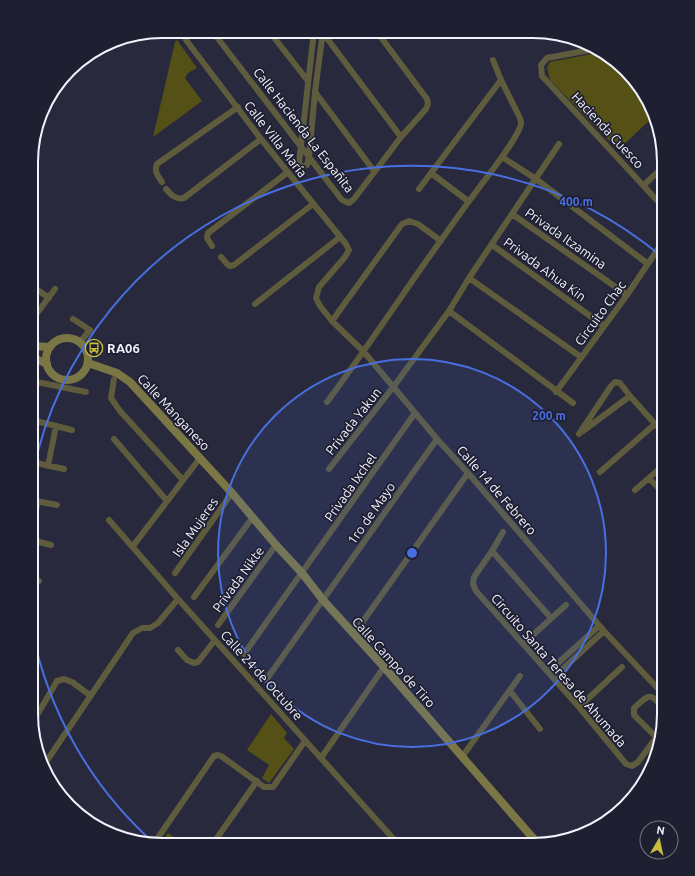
<svg xmlns="http://www.w3.org/2000/svg" width="695" height="876" viewBox="0 0 695 876" font-family="Ubuntu,sans-serif">
	<rect width="100%" height="100%" fill="#28293c"/>
	<!-- green -->
	<path fill="#555015" d="M177 40 197 68 188 73 185 78 202 101 153 137 175 42Z
		M602 52 606 53 647 97 652 118 618 150 550 80 547 68 550 62Z
		M271 714 287 733 284 738 294 749 269 783 262 778 269 765 247 750Z
		M168 833 185 845H160Z"/>
	<g fill="none" stroke-linecap="round" stroke-linejoin="round">
		<!-- street -->
		<path stroke="#5e5c3d" stroke-width="6" d="M214 31 216 36 342 200 349 203 354 199 401 137 426 109 428 104 427 99 377 32
			M269 31 308 81
			M314 31 299 163 302 167 307 165 309 157 315 92 323 31
			M323 33 401 137
			M186 40 261 139 346 244 349 250 345 257 319 287 316 298 320 306 332 321 364 352 437 439 468 473 604 631 664 695
			M595 49 547 58 541 65 542 76 664 208
			M315 92 374 171
			M502 157 536 179 648 264
			M431 173 468 201
			M162 182C157 175 154 171 157 164L238 107
			M644 185 664 166
			M166 189C171 195 176 200 184 198L261 139
			M419 189 501 80
			M512 214 627 295
			M492 245 604 326
			M212 246 207 238 208 233 288 172
			M221 257 227 264 230 266 234 265 313 204
			M469 278 581 357
			M32 286 49 298
			M255 304 340 237
			M449 311 573 403
			M73 319 90 330 80 342
			M32 320 55 289
			M332 321 402 224 409 221 418 224 441 241
			M114 379 111 398 120 411 183 480
			M32 381 86 392
			M556 392 627 295 660 246
			M327 402C384 325 435 244 494 168 500 160 522 130 521 122 521 120 520 118 519 116L501 80 493 60
			M32 420 72 430
			M583 431 630 396
			M579 434 611 386 615 382 620 383 630 396 664 434
			M114 439 167 501
			M32 462 64 469
			M48 466 56 426
			M329 469 394 386 449 311 469 278 559 144
			M600 472 655 424
			M649 478 664 494
			M635 490 664 465
			M31 500 57 505
			M109 520 178 599 399 845
			M31 531 38 501
			M503 532 492 551 474 577 473 584 476 591 579 707 626 764 632 766 638 762 661 731
			M31 540 51 545
			M133 546 200 458
			M492 551 551 618
			M175 573 232 493
			M31 579 39 581
			M194 597 253 517
			M218 625 276 545
			M354 634 468 473
			M523 644 566 605
			M178 650 187 660 194 663 198 662 215 640
			M244 654 415 413
			M548 672 599 626
			M553 678 604 631
			M266 680 437 439
			M510 691 540 729
			M579 707 622 667
			M33 722 57 681 64 679 72 682 91 696
			M656 737 634 715V708C650 694 649 692 664 708
			M462 757 520 676
			M321 758 384 667
			M44 765 133 633 142 628H150L158 623 178 599
			M153 845 214 756 218 755 221 756 264 787H273L305 741
			M212 845 257 781"/>
		<!-- secondary -->
		<path stroke="#7b7745" stroke-width="8" d="M46 359a21 21 0 1 1 42 0a21 21 0 1 1-42 0Z
			M32 346 50 347
			M32 357 47 364
			M88 363 117 373 130 382 232 493 276 545 302 573 323 600 384 667 539 845"/>
	</g>
	<!-- distance rings -->
	<circle cx="412" cy="553" r="194" fill="#486fdf" fill-opacity=".12"/>
	<g fill="none" stroke="#486fdf" stroke-width="2">
		<circle cx="412" cy="553" r="194"/>
		<path d="M155 844A388 388 0 0 1 32 630M32 476A388 388 0 0 1 661 256"/>
	</g>
	<!-- icons -->
	<defs>
		<symbol id="bus-ring" viewBox="-11 -11 22 22"><circle r="9.5" fill="#1f1f32" stroke="#c6bc3c" stroke-width="1.5"/><path d="M-5-6H5V4H4V6H2V4H-2V6H-4V4H-5ZM-3.5-4V0h7V-4ZM-3.5 1.2v1.5H-2V1.2ZM2 1.2v1.5H3.5V1.2Z" fill="#c6bc3c"/></symbol>
	</defs>
	<g fill-rule="evenodd">
		<use href="#bus-ring" x="84" y="338" width="20" height="20"/>
	</g>
	<g text-anchor="middle" dominant-baseline="central" stroke-width="3.5" stroke-linejoin="round" paint-order="stroke">
		<!-- street labels -->
		<g font-size="13" fill="#f2f3fd" stroke="#1f1f32">
			<text transform="translate(304 130) rotate(52)">Calle Hacienda La Españita</text>
			<text transform="translate(608 130) rotate(47)">Hacienda Cuesco</text>
			<text transform="translate(276 139) rotate(52)">Calle Villa María</text>
			<text transform="translate(566 238) rotate(35)">Privada Itzamina</text>
			<text transform="translate(545 269) rotate(36)">Privada Ahua Kin</text>
			<text transform="translate(600 313) rotate(-54)">Circuito Chac</text>
			<text transform="translate(174 412) rotate(47)">Calle Manganeso</text>
			<text transform="translate(353 421) rotate(-52)">Privada Yakun</text>
			<text transform="translate(350 487) rotate(-55)">Privada Ixchel</text>
			<text transform="translate(497 490) rotate(49)">Calle 14 de Febrero</text>
			<text transform="translate(371 513) rotate(-55)">1ro de Mayo</text>
			<text transform="translate(195 527) rotate(-55)">Isla Mujeres</text>
			<text transform="translate(238 579) rotate(-54)">Privada Nikte</text>
			<text transform="translate(394 662) rotate(48)">Calle Campo de Tiro</text>
			<text transform="translate(559 670) rotate(49)">Circuito Santa Teresa de Ahumada</text>
			<text transform="translate(262 675) rotate(48)">Calle 24 de Octubre</text>
		</g>
		<!-- poi labels -->
		<g font-size="13" font-weight="bold" fill="#f2f3fd" stroke="#1f1f32" text-anchor="start">
			<text x="107" y="348">RA06</text>
		</g>
	</g>
	<!-- crop -->
	<path d="M0 0H695V876H0ZM162 38H533A124 124 0 0 1 657 162V714A124 124 0 0 1 533 838H162A124 124 0 0 1 38 714V162A124 124 0 0 1 162 38Z" fill="#1f1f32" fill-rule="evenodd"/>
	<path fill="none" stroke="#f2f3fd" stroke-width="2" d="M162 38H533A124 124 0 0 1 657 162V714A124 124 0 0 1 533 838H162A124 124 0 0 1 38 714V162A124 124 0 0 1 162 38Z"/>
	<circle cx="412" cy="553" r="6" fill="#486fdf" stroke="#1f1f32" stroke-width="2"/>
	<g font-size="12" text-anchor="middle" font-weight="bold" fill="#486fdf" stroke="#1f1f32" stroke-width="3.5" stroke-linejoin="round" paint-order="stroke">
		<text x="576" y="206">400 m</text>
		<text x="549" y="420">200 m</text>
	</g>
	<!-- north arrow -->
	<g transform="translate(659 840) rotate(9)"><circle r="19" fill="#1f1f32" stroke="#737483"/>
	<path d="M0-3L7 15L0 10L-7 15Z" fill="#c6bc3c"/>
	<text y="-6" font-size="11" font-weight="bold" text-anchor="middle" fill="#f2f3fd">N</text>
	</g>
</svg>
